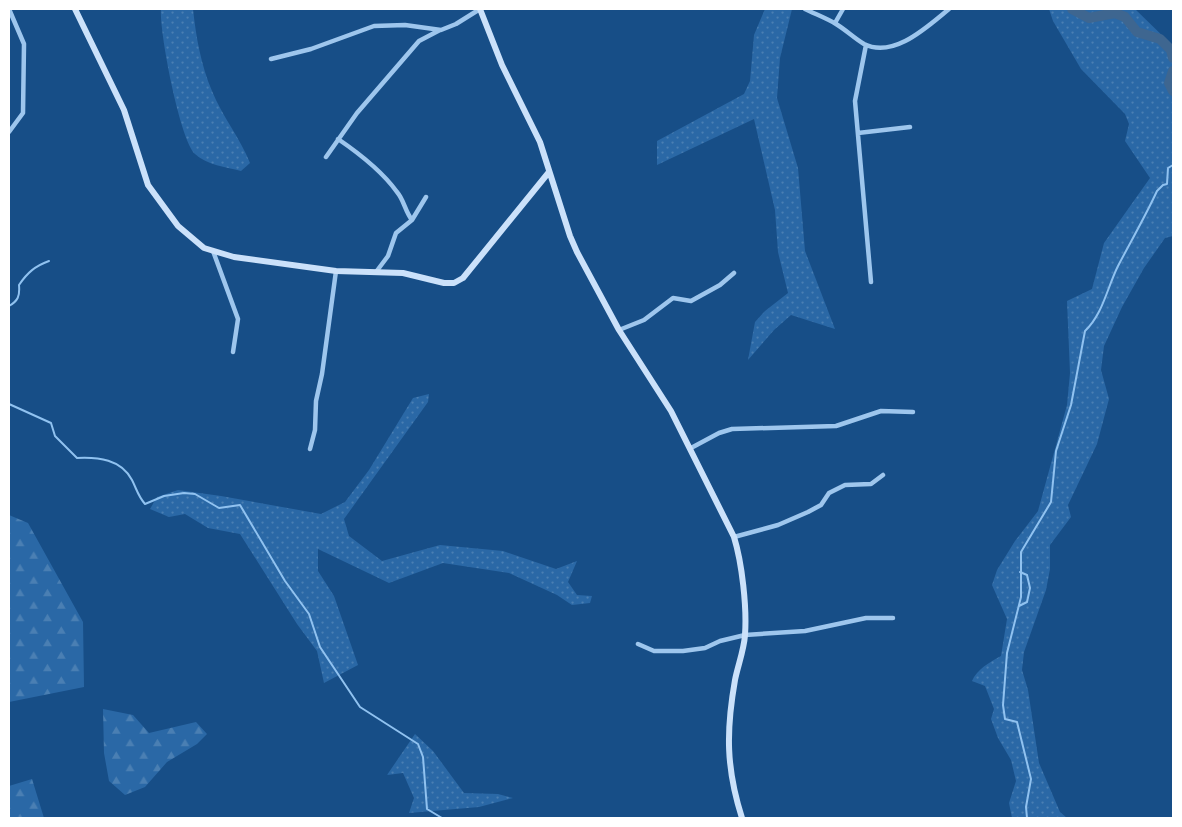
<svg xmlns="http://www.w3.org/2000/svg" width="1182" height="827" viewBox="0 0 1182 827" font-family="'DejaVu Sans',sans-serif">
	<defs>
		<pattern id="grass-dots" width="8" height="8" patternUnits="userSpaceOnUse" patternTransform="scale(1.25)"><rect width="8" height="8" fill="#2a68a6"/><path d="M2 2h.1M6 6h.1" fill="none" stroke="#4a7fb3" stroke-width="1.8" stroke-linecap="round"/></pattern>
		<pattern id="forest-firs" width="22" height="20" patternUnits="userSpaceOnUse" patternTransform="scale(1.25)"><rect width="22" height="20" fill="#2a68a6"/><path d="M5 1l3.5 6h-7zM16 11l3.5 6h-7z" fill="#4a7fb3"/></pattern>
	</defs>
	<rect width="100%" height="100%" fill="#174e87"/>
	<!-- grass -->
	<path fill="url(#grass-dots)" d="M161 9H193C196 37 201 65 212 91 222 116 240 138 250 163L241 171C226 167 207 165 195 154 180 140 159 31 161 9Z
		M765 9H792L780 58 777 98 798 168 805 251 835 329 791 315 774 330 748 360 755 322 765 311 788 293 778 252 775 210 754 119 657 165V141L744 94 750 81 754 35Z
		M1049 9H1135L1173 46V236L1165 238 1144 268 1122 307 1104 346 1101 370 1109 399 1097 444 1068 505 1071 517 1050 545V569L1046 590 1024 652 1022 670 1028 690 1039 763 1060 812 1067 818H1012L1009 803 1016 781 1011 760 998 738 991 719 994 709 985 686 972 681C977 669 990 662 1001 656L1007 619 992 585 997 570 1015 541 1038 511 1067 405 1070 373 1067 301 1092 289 1104 243 1150 178 1125 141 1129 124 1125 114 1081 69 1053 21Z
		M429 394 428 402 344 519 349 536 382 561 440 545 503 551 556 569 577 561 568 582 577 595 592 596 590 603 572 605 557 595 509 573 443 563 389 583 318 549V571L334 596 358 665 324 683 317 651 297 624 240 534 208 528 185 514 169 517 150 509 157 497 178 490 221 496 321 514 345 502 369 470 413 398Z
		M415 734 433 751 464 793 498 794 513 798 479 807 409 813 414 798 403 773 387 775Z"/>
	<!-- forest -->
	<path fill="url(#forest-firs)" d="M9 515 28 523 83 622 84 687 9 702Z
		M103 709 133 715 149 733 196 722 207 734 197 744 167 762 145 787 125 795 109 781 104 753Z
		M32 779 44 818H9V786Z"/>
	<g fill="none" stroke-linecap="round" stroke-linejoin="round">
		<!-- stream -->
		<path stroke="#90c2f0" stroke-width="2" d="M9 306C18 301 20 296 19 285 27 273 35 266 49 261
			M9 404 51 423 55 436 77 458C98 457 121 459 132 480 137 490 138 496 145 504L164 496 184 493 195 494 219 508 240 505 285 581 309 614 320 647 360 707 418 744 423 757 427 809 442 818
			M1019 606 1027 602 1030 588 1027 575 1020 572
			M1027 818 1026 807 1031 779 1017 722 1005 719 1003 705 1007 653 1021 597V552L1051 502 1056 451 1071 405 1085 331C1103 314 1107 288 1118 266 1131 241 1145 217 1157 191L1163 185 1167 184 1168 168 1173 165"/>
		<!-- river -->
		<path stroke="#3e6690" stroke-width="10" d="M1072 9 1089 18 1115 13 1125 17 1137 32 1160 39 1171 50 1173 58
			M1173 71 1169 83 1173 91"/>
		<!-- street -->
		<path stroke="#9ec6ed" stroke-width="4.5" d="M805 9C815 14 826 18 836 24 846 30 854 38 864 44 894 59 928 26 949 9
			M835 23 843 9
			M866 45 855 101 871 282
			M271 59 311 49 374 26 405 25 441 30 456 24 480 9
			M9 132 23 113 24 44 9 9
			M858 133 910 127
			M338 139C360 154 382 171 397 192 404 200 405 211 412 220
			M326 157 357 113 419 41 440 30
			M213 251 238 319 233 352
			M376 272 388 256 396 233 412 220 426 197
			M619 330 644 320 673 298 691 301 720 285 734 273
			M691 448 719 433 732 429 836 426 881 411 913 412
			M310 449 315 430 316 401 322 374 336 271
			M734 537 778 525 808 512 821 505 829 493 845 485 871 484 883 475
			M638 644 654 651H683L705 648 720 641 745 635 805 631 866 618H893"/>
		<!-- secondary -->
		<path stroke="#cbe1fa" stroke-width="6" d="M75 9 124 110 148 185 178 226 204 248 234 257 336 271 403 273 444 283H454L463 278 549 172
			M480 9 502 65 540 142 570 236 577 252 619 330 671 411 734 537C742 563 747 607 745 635 744 650 738 665 735 680 726 731 726 768 742 818"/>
	</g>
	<!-- border -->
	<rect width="1182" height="827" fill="none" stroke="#ffffff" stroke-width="20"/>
</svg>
